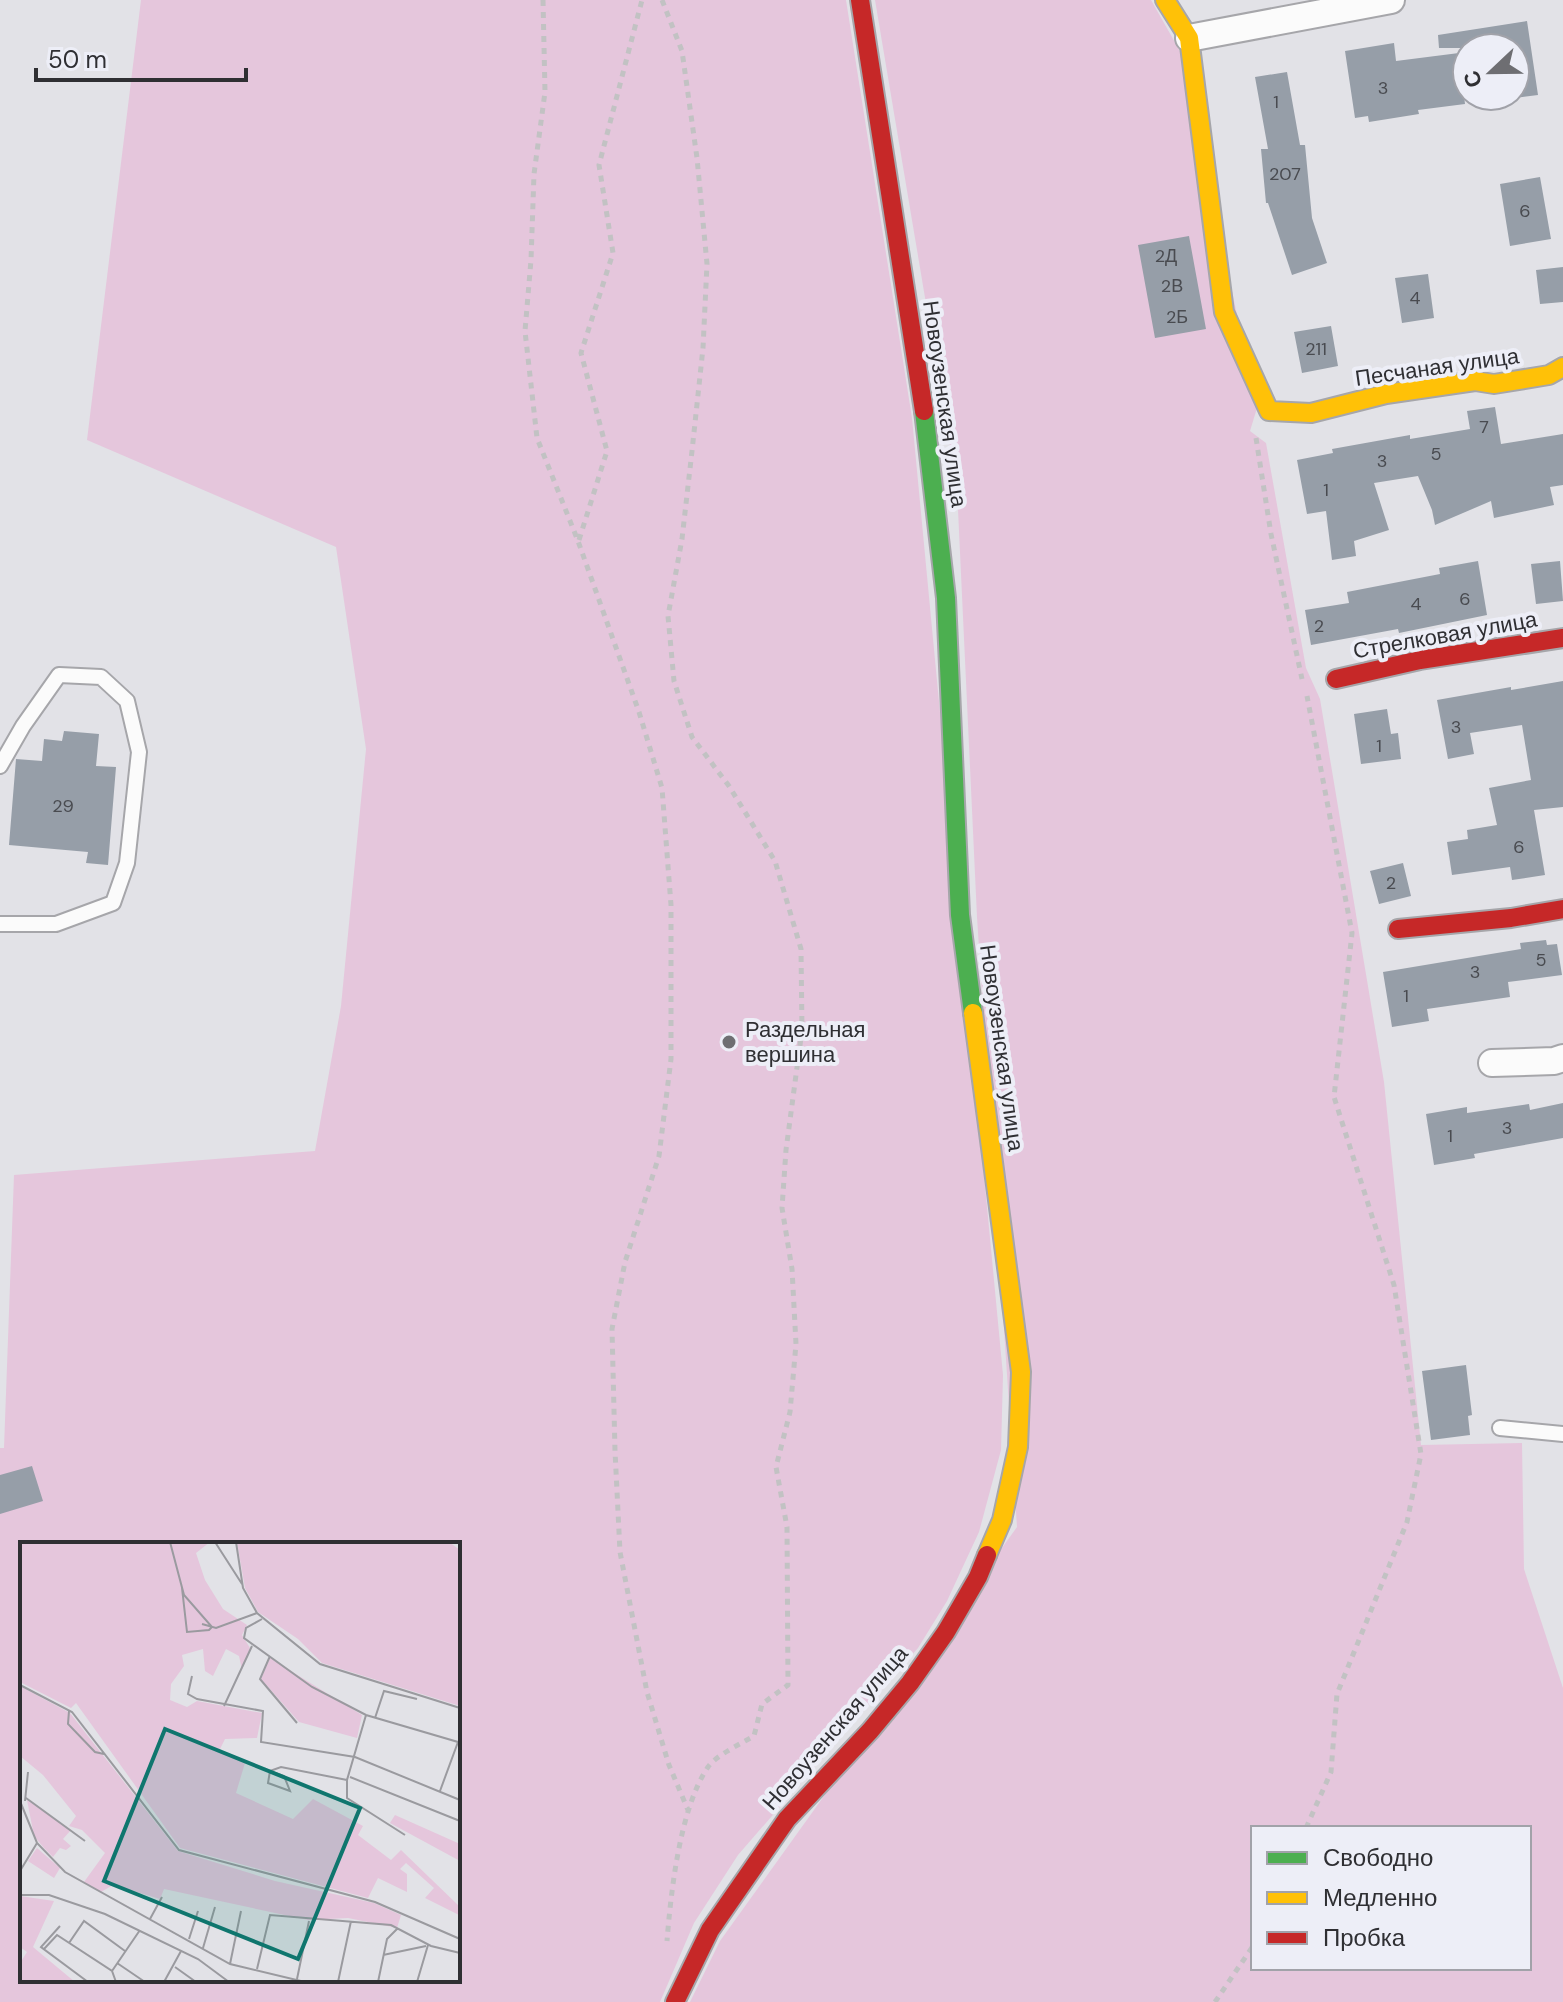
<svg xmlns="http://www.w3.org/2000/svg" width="1563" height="2002" viewBox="0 0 1563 2002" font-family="'DM Sans',sans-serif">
	<rect width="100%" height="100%" fill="#e2e2e7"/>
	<!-- green -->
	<path fill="#e5c6dc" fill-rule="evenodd" d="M141 0H846L912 418 1003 1375 1001 1450 979 1532 947 1601 918 1648 738 1855 694 1923 660 2002H0V1448H4L14 1175 315 1151 341 1006 366 749 336 547 87 440ZM22 1544H458V1980H22Z
		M875 0H1151L1181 53 1257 408 1250 431 1266 443 1306 668 1320 699 1384 1082 1421 1445 1522 1443 1524 1569 1563 1688V2002H690L720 1941 1017 1527 977 917 957 488ZM1253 1828H1529V1968H1253Z"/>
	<!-- building -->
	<path fill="#969ea8" d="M1527 21 1538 95 1515 98V48H1439L1438 35Z
		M1394 43 1396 61 1459 53 1465 104 1418 110 1419 114 1369 122 1368 116 1355 118 1345 51Z
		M1287 72 1300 145H1305L1312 218 1327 263 1292 275 1268 203H1266L1261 149H1268L1255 77Z
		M1540 177 1551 239 1510 246 1500 184Z
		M1189 236 1206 329 1155 338 1138 245Z
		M1563 267V302L1540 304 1536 270Z
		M1428 274 1434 318 1402 323 1395 278Z
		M1331 326 1338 366 1302 373 1294 332Z
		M1495 407 1501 444 1563 434V485L1550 487 1554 505 1494 518 1491 501 1435 525 1432 510 1418 476 1374 483 1389 530 1354 541 1356 556 1332 560 1326 511 1307 514 1297 460 1333 453 1332 449 1410 435V439L1470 429 1467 411Z
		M1478 561 1487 615 1399 633 1398 629 1311 645 1305 610 1349 603 1347 592 1440 574 1439 568Z
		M1560 561 1563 601 1536 604 1531 564Z
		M1563 681V807L1534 810 1545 875 1512 880 1510 867 1452 875 1447 842 1468 839 1467 830 1497 825 1489 788 1531 780 1522 725 1470 733 1474 754 1448 759 1437 700 1511 687V690Z
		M1387 709 1391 734 1398 733 1401 759 1361 764 1354 714Z
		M64 731 99 734 96 766 116 767 108 865 86 863 88 852 9 845 16 759 42 761 44 739 62 741Z
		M1403 863 1411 896 1379 904 1370 871Z
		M1546 940 1547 945 1557 944 1562 975 1508 982 1510 997 1427 1009 1429 1021 1392 1027 1383 972 1521 949 1520 943Z
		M1563 1103V1138L1474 1154 1475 1158 1434 1165 1426 1114 1467 1107V1113L1529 1104 1530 1110Z
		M1466 1365 1472 1415 1468 1416 1470 1435 1431 1440 1422 1371Z
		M32 1466 43 1501 0 1514V1475Z"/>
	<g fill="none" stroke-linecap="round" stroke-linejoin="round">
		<defs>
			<path id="lane" d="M0 766 23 726 59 675 101 677 127 701 139 752 127 863 113 903 56 924H0
				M1500 1428 1563 1434"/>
			<path id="street" d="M1189 38 1391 0
				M1492 1063 1554 1061 1563 1058"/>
			<path id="fast" d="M924 411 946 598 960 915 973 1013"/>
			<path id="slow" d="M1165 0 1189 38 1224 312 1269 411 1311 413 1386 394 1475 381 1494 384 1549 375 1563 367
				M973 1013 1021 1372 1018 1447 1002 1520 987 1555"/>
			<path id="jam" d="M860 0 924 411
				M1336 679 1420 660 1563 638
				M1398 929 1511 918 1563 909
				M675 2002 710 1930 787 1819 870 1731 910 1683 946 1632 978 1577 987 1555"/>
		</defs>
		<!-- lane casing -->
		<use href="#lane" stroke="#a6a6aa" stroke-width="18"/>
		<!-- street casing -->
		<use href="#street" stroke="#a6a6aa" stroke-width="30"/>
		<!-- fast casing -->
		<use href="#fast" stroke="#a6a6aa" stroke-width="22"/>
		<!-- slow casing -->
		<use href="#slow" stroke="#a6a6aa" stroke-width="22"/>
		<!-- jam casing -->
		<use href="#jam" stroke="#a6a6aa" stroke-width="22"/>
		<!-- path -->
		<path stroke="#c2c2c3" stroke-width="5" stroke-dasharray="6 6" stroke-linecap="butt" d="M543 0 545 92 534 174 531 260 525 331 537 438 578 541 639 712 662 788 671 905V1059L659 1156 625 1262 612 1329 615 1451 620 1552 647 1692 669 1765 688 1810
			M662 0 682 51 697 158 707 264 703 348 692 451 682 539 668 616 674 681 692 737 729 786 775 861 801 949 802 1030 786 1150 782 1208 792 1269 796 1344 790 1412 776 1467 787 1527 788 1685 762 1704 754 1736C742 1743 715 1756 708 1767 680 1808 671 1891 667 1941
			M1256 438 1271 534 1302 679
			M579 540 607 451 581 353 613 253 599 165 642 0
			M1306 1828 1331 1772 1337 1694 1407 1522 1421 1454 1394 1285 1334 1097 1352 933 1307 696
			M1215 2002 1253 1946"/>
		<!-- lane -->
		<use href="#lane" stroke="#fbfbfb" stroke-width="14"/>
		<!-- street -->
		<use href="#street" stroke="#fbfbfb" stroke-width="26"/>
		<!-- fast -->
		<use href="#fast" stroke="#4caf50" stroke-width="18"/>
		<!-- slow -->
		<use href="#slow" stroke="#ffc107" stroke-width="18"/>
		<!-- jam -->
		<use href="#jam" stroke="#c62828" stroke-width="18"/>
	</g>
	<!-- markers -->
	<circle fill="#6e6e72" stroke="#edeef7" stroke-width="3" cx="729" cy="1042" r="8"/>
	<g text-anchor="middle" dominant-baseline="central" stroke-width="8" stroke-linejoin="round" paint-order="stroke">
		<!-- number labels -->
		<g font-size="18" fill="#494b50">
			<text x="1383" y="88">3</text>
			<text x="1276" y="102">1</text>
			<text x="1285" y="174">207</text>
			<text x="1525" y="211">6</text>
			<text x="1166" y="256">2Д</text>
			<text x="1172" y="286">2В</text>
			<text x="1415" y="298">4</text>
			<text x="1177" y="317">2Б</text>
			<text x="1316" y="349">211</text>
			<text x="1484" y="427">7</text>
			<text x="1436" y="454">5</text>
			<text x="1382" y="461">3</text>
			<text x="1326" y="490">1</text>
			<text x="1465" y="599">6</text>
			<text x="1416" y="604">4</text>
			<text x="1319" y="626">2</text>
			<text x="1456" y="727">3</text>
			<text x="1379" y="746">1</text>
			<text x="63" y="806">29</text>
			<text x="1519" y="847">6</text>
			<text x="1391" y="883">2</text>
			<text x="1541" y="960">5</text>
			<text x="1475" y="972">3</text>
			<text x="1406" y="996">1</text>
			<text x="1507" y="1128">3</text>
			<text x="1450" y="1136">1</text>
		</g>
		<!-- street labels -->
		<g font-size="22" fill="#2f2f33" stroke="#edeef7">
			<text transform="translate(1437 367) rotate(-8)">Песчаная улица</text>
			<text transform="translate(945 404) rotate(82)">Новоузенская улица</text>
			<text transform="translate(1445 635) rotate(-10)">Стрелковая улица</text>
			<text transform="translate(1002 1048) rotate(82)">Новоузенская улица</text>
			<text transform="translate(835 1728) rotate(-49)">Новоузенская улица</text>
		</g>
		<!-- poi labels -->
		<g font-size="22" fill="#2f2f33" stroke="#edeef7" text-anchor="start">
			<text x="745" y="1029">Раздельная<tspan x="745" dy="25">вершина</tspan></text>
		</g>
	</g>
	<!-- overview -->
	<g transform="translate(20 1542)">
		<rect width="440" height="440" fill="#e2e2e7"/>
		<path d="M0 0H190L176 11 185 38 203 67 227 83 222 93 230 106 222 128 219 114 206 107 193 134 185 129 183 107 162 113 164 124 151 142 150 158 167 165 177 159 242 171 237 196 205 197 199 209 225 221 216 251 273 277 293 257 343 284 338 293 371 318 381 308 440 365 439 373 405 356 414 346 386 321 380 327 387 332V350L358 336 348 356 160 306 56 161 51 166 0 140ZM217 0H429L440 8V164L302 121 278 97 238 70 225 46ZM250 116 342 173 337 196 279 180 241 137ZM0 144 50 171 158 309 255 339 354 361 381 373 377 386 328 376 288 378 144 347 140 357 93 343 81 350 64 340 85 311 62 288 49 284 56 274 23 233 0 214ZM7 258 51 288 43 297 51 304 46 308 40 306 33 315 24 306 14 294ZM375 273 440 302V319L370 281ZM17 306 40 326 34 336 8 319ZM0 354 34 359 13 405 55 440H0V421L7 410 0 405Z" fill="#e5c6dc"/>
		<path fill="none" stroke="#9a9a9f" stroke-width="2" d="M150 0 164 53 192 85 189 88 167 90 162 46M195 0 222 42M216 0 223 46 237 71 300 122 440 166M242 77 226 86 224 96 292 145 346 173 438 200 420 249M182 82 196 86 237 71M250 114 240 137 277 181M172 134 168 152 177 157 243 169 241 200 335 215 440 258M0 143 52 170 159 308 355 360 440 397M204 164 232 104M49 169 48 182 75 210 84 212M346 173 327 238V256L385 293M355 176 364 149 397 157M250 229 261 225 327 238M250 229 264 234 270 249 248 241ZM330 235 440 279M6 256 65 299M0 259 17 301 45 330 210 422 285 440M5 259 8 230M0 329 17 301M0 353H29L85 372 178 417 209 440M130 377 142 355M40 384 21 405 68 440M169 397 178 369M49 401 64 379 105 409M183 406 195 365M24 407 37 393 92 429 96 440M363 413 406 404M97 421 125 440M210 422 221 369M155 425 176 440M237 427 250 373 371 383 411 404 440 411M92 429 120 388M277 437 289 379M144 440 161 409M318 440 331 379M358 440 367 397 377 387M397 440 408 403"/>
		<path fill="#0f766e" fill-opacity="0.15" stroke="#0f766e" stroke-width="4" d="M145 187 340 266 278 417 84 339Z"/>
		<rect width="440" height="440" fill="none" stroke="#2f2f33" stroke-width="4"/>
	</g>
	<!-- legend -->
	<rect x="1251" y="1826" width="280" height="144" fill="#edeef7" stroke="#a1a2a9" stroke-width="2"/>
	<rect x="1267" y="1852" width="40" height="12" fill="#4caf50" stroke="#a1a2a9" stroke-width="2"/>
	<text x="1323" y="1866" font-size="24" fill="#2f2f33">Свободно</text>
	<rect x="1267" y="1892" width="40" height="12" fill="#ffc107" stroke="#a1a2a9" stroke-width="2"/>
	<text x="1323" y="1906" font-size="24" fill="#2f2f33">Медленно</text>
	<rect x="1267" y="1932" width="40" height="12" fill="#c62828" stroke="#a1a2a9" stroke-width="2"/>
	<text x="1323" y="1946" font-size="24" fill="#2f2f33">Пробка</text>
	<!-- north arrow -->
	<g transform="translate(1491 72) rotate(248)"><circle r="38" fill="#edeef7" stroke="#a1a2a9" stroke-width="2"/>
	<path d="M0-6L14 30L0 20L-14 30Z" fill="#6e6e72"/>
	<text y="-12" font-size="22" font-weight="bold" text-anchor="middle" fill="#2f2f33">С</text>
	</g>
	<!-- scale -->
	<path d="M36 68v12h210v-12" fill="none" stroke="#2f2f33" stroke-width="4"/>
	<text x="48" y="68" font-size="24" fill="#2f2f33" stroke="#edeef7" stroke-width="6" paint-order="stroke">50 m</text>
</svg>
